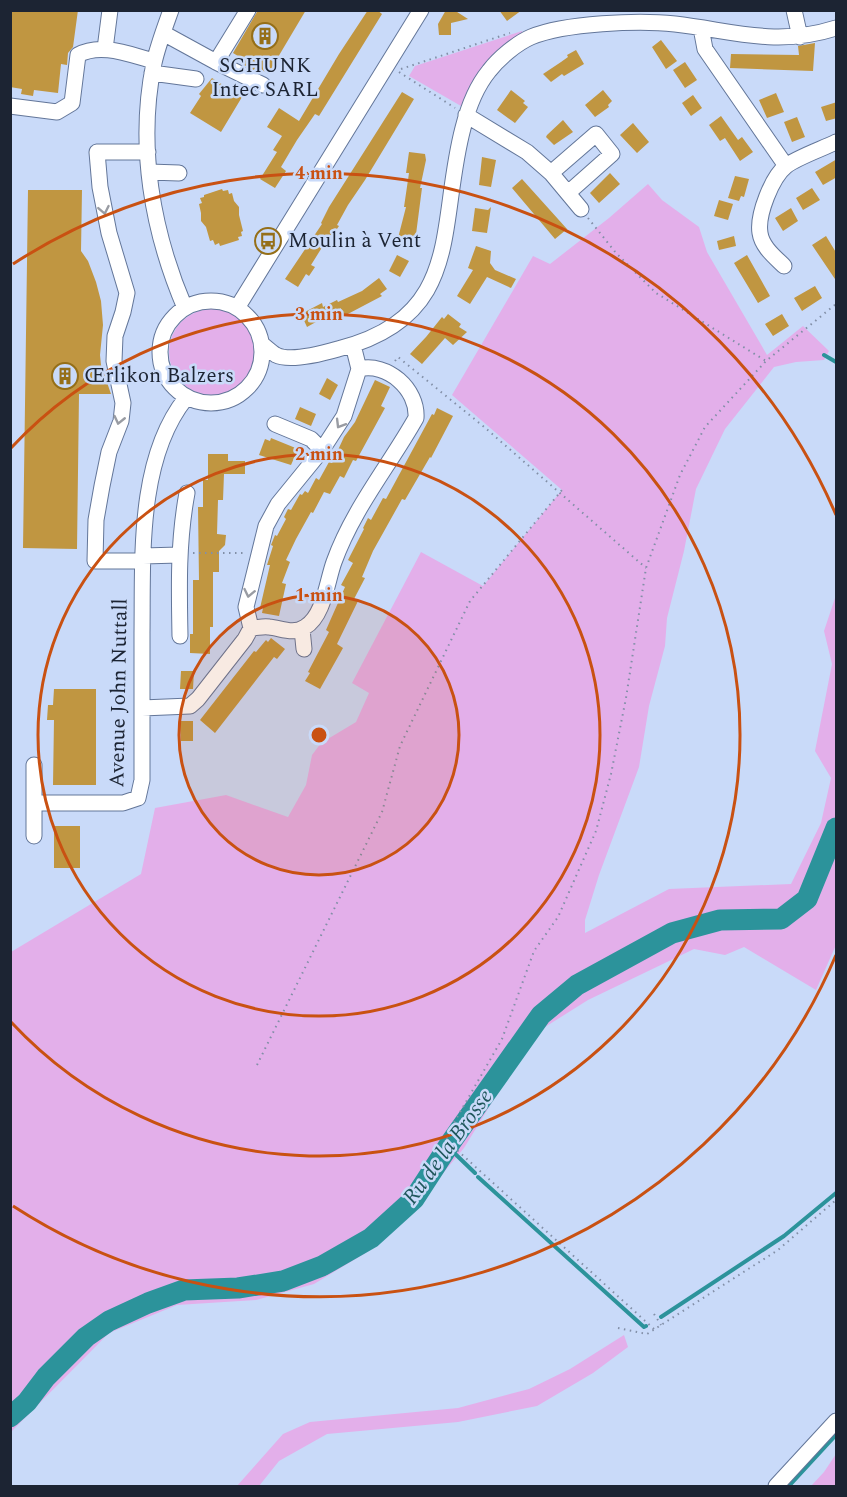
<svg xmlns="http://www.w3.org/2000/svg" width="847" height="1497" viewBox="0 0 847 1497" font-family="Spectral,serif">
	<rect width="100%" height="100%" fill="#c9daf9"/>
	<!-- green -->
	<path fill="#e3afea" d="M522 31 523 35 475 80 461 106 409 76 415 66Z
		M648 184 662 200 699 227 707 252 767 355 803 326 829 351 824 360 796 362 774 367 725 429 696 489 684 551 667 618 665 646 649 706 639 767 599 875 585 920V933L669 889 791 884 821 823 831 778 815 751 832 664 824 631 836 595V945L816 990 744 947 725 955 694 949 588 1000 545 1027 513 1068 464 1148 409 1214 367 1252 314 1284 256 1300 177 1305 109 1333 11 1432V952L141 874 155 808 226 795 288 817 306 785 312 755 321 743 356 722 369 693 352 683 421 552 483 586 562 490 452 395 533 256 550 264 609 218Z
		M169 352a43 43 0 1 1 86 0a43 43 0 1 1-86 0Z
		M624 1335 628 1347 593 1373 537 1406 458 1422 327 1434 279 1461 259 1486H237L283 1434 310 1422 458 1408 529 1389 570 1369Z
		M836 1454V1486H811L824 1472Z"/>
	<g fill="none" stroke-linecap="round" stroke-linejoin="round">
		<!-- stream -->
		<path stroke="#2c939b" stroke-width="4" d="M824 355 836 362
			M448 1147 475 1173
			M478 1177 644 1327 646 1326
			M661 1317 784 1236 836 1193
			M789 1486 836 1435"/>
		<!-- river -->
		<path stroke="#2c939b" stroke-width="21" d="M10 1417 27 1402 46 1377 86 1337 109 1321 148 1303 184 1290 238 1288 283 1281 322 1266 371 1238 414 1199 451 1142 541 1015 577 985 672 933 720 920 781 919 807 899 836 828"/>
	</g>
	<!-- building -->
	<path fill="#c09641" d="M10 10H78L73 47 68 53 67 65 61 64 58 93 34 90 33 96 21 94 22 89 10 87Z
		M258 10H306L268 74 256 66 254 70 240 63 243 59 233 53Z
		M368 10H377L382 14 319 116 315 114 297 140 281 167 286 171 275 188 260 179 277 152 273 150 282 136 267 127 279 108 299 121 339 54Z
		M446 10H454L468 19 451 23V35H439L438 24Z
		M499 10H522L507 21Z
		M661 40 677 61 666 69 652 47Z
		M815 43 813 71 730 68 731 54 799 55 798 46Z
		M576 50 584 64 564 76 562 74 551 82 543 74 561 62 568 57 567 55Z
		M685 62 697 80 685 88 673 70Z
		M212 78 242 97 221 132 190 113 201 96 199 94Z
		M511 90 525 101 523 103 528 107 515 123 497 110Z
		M603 90 612 101 608 105 609 107 595 117 585 105Z
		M402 92 414 99 365 180 348 205 337 225 339 226 328 242 326 241 311 265 315 267 309 276 306 274 298 287 285 279 322 224 321 223 329 207Z
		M776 93 784 112 767 118 759 100Z
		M693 95 702 108 691 116 682 103Z
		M837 102V118L826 121 821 107Z
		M721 116 738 140 742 137 753 152 740 161 725 138 720 141 709 125Z
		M797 117 805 137 792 142 784 122Z
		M563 120 573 132 554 145 546 137 547 135Z
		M633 123 649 142 637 153 620 135Z
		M409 152 425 154 426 160 420 188H422L415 242 398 238 406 207H404L409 173H406Z
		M482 157 496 160 491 187 479 185Z
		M837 159V177L823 185 815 172Z
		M610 173 620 184 599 203 590 193Z
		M735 176 749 179 744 197 741 196 739 201 728 198Z
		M522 179 567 229 555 239 512 188Z
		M812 188 820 200 803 210 796 198Z
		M222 189 223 191 228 190 229 194 232 193 234 201 239 207V215L243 231 241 232 242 236 238 237 239 240 220 246 219 243 215 245 213 240 210 241 206 227 201 221V213L199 204 202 203 200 198 204 197V195Z
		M28 190H82L81 251 88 261 96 282 101 301 103 325 100 355 101 365 111 394H79L77 549 23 548Z
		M719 200 733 204 728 220 714 216Z
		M491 207 487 233 472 231 475 208 488 210Z
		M791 208 798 221 783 231 775 218Z
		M734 236 736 246 719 250 717 241Z
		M826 236 837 254V282L812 245Z
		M476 246 491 251 490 263 495 270 516 279 511 288 487 277 470 304 457 296 473 270 468 268Z
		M397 255 409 261 400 277 389 271Z
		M747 255 770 296 758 303 734 263Z
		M379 278 387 289 380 294 382 296 344 316 338 302 362 291Z
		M815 286 822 298 802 311 794 298Z
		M337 300 341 308 307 327 301 314 322 303 323 307Z
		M448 314 461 324 459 327 467 332 453 345 445 338 422 364 410 354 426 337 442 317 444 319Z
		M782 314 789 326 773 336 765 324Z
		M327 378 338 385 330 400 319 394Z
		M375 380 390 387 381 406 385 408 356 461 353 460 344 478 340 476 330 494 324 492 313 513 311 512 296 539 286 560 290 562 282 583 286 584 279 616 262 613 263 608H260L270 565H267L273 546 271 545 275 535 277 536 286 519 284 517 288 509 291 510 300 494 302 495 305 491 308 493 316 478 319 480 329 462 332 463 344 437 355 422Z
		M300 407 316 414 311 426 295 419Z
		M437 408 453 416 431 458 430 457 405 500 402 499 373 551 362 577 365 578 354 599 358 601 337 644 343 648 320 689 305 681 310 673 308 672 329 632 326 630 345 587 341 585 353 563 348 560 364 529 363 528 368 518 371 520 383 498 386 499 432 414 434 415Z
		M271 438 298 449 291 465 259 455 265 439 270 441Z
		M208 454H228V461H245V474H224L223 500H218L217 534 226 535 225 545 219 551V572H213V627H210V654L190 653V634H193V580H199L198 507H203V480H208Z
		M271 638 285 649 277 659 274 657 215 733 200 720 254 651 256 652 266 640 268 642Z
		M181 671H194L193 689H180Z
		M54 689H96V785H53L54 720H47L48 705H53Z
		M180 721H193V741H181Z
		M54 826H80V868H54Z"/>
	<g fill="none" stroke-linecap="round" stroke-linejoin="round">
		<defs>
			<path id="minor" d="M171 10C165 27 158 45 154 63 137 145 152 231 185 308
				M794 10 800 37
				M701 28 705 49 786 166
				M163 33 216 62 263 85
				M105 49 110 10
				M216 62 248 10
				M152 73 196 79
				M10 106 57 112 72 103 78 55C101 42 130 55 154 61
				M466 115 527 152 551 173 581 209
				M149 172 179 173
				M551 173 596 134 612 154 568 193
				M784 266C775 257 762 247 760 233 757 215 772 177 786 166 796 158 824 148 836 142
				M160 352a51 51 0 1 1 102 0a51 51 0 1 1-102 0Z
				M237 308 421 10
				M262 344C266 347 271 352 276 355 290 362 324 353 338 349 465 316 437 227 463 128 468 108 476 87 489 71 499 58 517 43 531 37 565 23 639 20 675 24 735 31 776 47 836 28
				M275 424 311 439 322 450
				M143 556 179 555
				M143 561H95L96 520 102 486 109 452 121 421 123 403 114 361 115 336 123 312 127 293 109 233 100 187 97 152H148
				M251 628C257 628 263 626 269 627 281 628 293 635 305 627 324 616 327 581 334 562 353 509 389 466 416 418 418 389 387 362 359 369
				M302 629 304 649
				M180 636C179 587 178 541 187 493
				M142 708 190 706 198 699 245 639 251 628 246 607 266 526 278 504 322 450 344 416 359 369 353 345
				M34 803H123L138 798 142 780C142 731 142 682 142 633 143 558 137 459 186 398
				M34 836V765
				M776 1486 836 1421"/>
		</defs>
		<!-- minor casing -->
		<use href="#minor" stroke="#637699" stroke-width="17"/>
		<!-- path -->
		<path stroke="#828fa7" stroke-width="2" stroke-dasharray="1.5 4.5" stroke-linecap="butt" d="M401 69 510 33
			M399 72 455 108
			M588 218 616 253 656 293 766 361
			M395 361 398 357 483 426 646 568
			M193 553H247
			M257 1065 382 812 400 746 470 601 562 490
			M654 1314 661 1325
			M618 1328 647 1334 778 1250 836 1200
			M654 1329 447 1141V1135L502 1039 534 951 558 917 596 831 611 774 626 698 646 568 680 475 705 427 766 361 836 304"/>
		<!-- minor -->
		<use href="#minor" stroke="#fff" stroke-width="15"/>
	</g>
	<!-- one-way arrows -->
	<defs><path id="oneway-chevron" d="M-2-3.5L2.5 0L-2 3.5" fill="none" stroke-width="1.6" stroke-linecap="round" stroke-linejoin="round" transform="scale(1.5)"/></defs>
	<g stroke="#999ca3">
		<use href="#oneway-chevron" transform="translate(104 210) rotate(79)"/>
		<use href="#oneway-chevron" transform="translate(119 420) rotate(103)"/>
		<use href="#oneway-chevron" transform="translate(340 424) rotate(121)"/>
		<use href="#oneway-chevron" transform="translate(249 593) rotate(102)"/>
	</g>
	<!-- distance rings -->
	<circle cx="319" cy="735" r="140" fill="#c95112" fill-opacity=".12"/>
	<g fill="none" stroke="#c95112" stroke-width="3">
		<circle cx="319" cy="735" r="140"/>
		<circle cx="319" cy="735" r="281"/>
		<path d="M11 448A421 421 0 1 1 11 1022"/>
		<path d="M836 955A562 562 0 0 1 13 1206M13 264A562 562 0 0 1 836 515"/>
	</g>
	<!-- icons -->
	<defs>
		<symbol id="building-ring" viewBox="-11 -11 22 22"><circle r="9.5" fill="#c9daf9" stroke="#956f18" stroke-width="1.5"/><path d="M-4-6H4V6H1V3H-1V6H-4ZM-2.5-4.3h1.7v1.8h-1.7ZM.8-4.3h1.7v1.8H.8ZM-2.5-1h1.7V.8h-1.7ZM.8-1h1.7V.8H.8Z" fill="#956f18"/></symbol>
		<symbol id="bus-ring" viewBox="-11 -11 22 22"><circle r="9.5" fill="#c9daf9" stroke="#956f18" stroke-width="1.5"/><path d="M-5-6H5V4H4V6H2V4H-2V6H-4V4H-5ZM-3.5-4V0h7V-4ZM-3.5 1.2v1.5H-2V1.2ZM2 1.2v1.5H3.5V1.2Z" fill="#956f18"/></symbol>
	</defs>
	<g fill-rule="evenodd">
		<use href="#building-ring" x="250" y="21" width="30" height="30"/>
		<use href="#bus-ring" x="253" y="226" width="30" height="30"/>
		<use href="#building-ring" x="50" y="361" width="30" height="30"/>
	</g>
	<g text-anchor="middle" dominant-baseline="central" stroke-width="5" stroke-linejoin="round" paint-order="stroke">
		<!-- poi labels -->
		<g font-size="21" fill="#1c2433" stroke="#c9daf9" text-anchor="start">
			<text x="265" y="66" text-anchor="middle">SCHUNK<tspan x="265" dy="24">Intec SARL</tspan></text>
			<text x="288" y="241">Moulin à Vent</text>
			<text x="84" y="376">Œrlikon Balzers</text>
		</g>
		<!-- street labels -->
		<g font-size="21" fill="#1c2433" stroke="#c9daf9">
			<text transform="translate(119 693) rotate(-89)">Avenue John Nuttall</text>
		</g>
		<!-- water labels -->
		<g font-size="22" font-style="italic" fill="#20575c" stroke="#c9daf9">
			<text transform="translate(448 1147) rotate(-54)">Ru de la Brosse</text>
		</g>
	</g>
	<circle cx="319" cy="735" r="9" fill="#c95112" stroke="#c9daf9" stroke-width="3"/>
	<g font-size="18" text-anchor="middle" font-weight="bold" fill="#c95112" stroke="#c9daf9" stroke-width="5" stroke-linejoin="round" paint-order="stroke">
		<text x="319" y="179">4 min</text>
		<text x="319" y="320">3 min</text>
		<text x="319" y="460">2 min</text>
		<text x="319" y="601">1 min</text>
	</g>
	<!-- border -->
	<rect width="847" height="1497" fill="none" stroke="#1c2433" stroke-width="24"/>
</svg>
